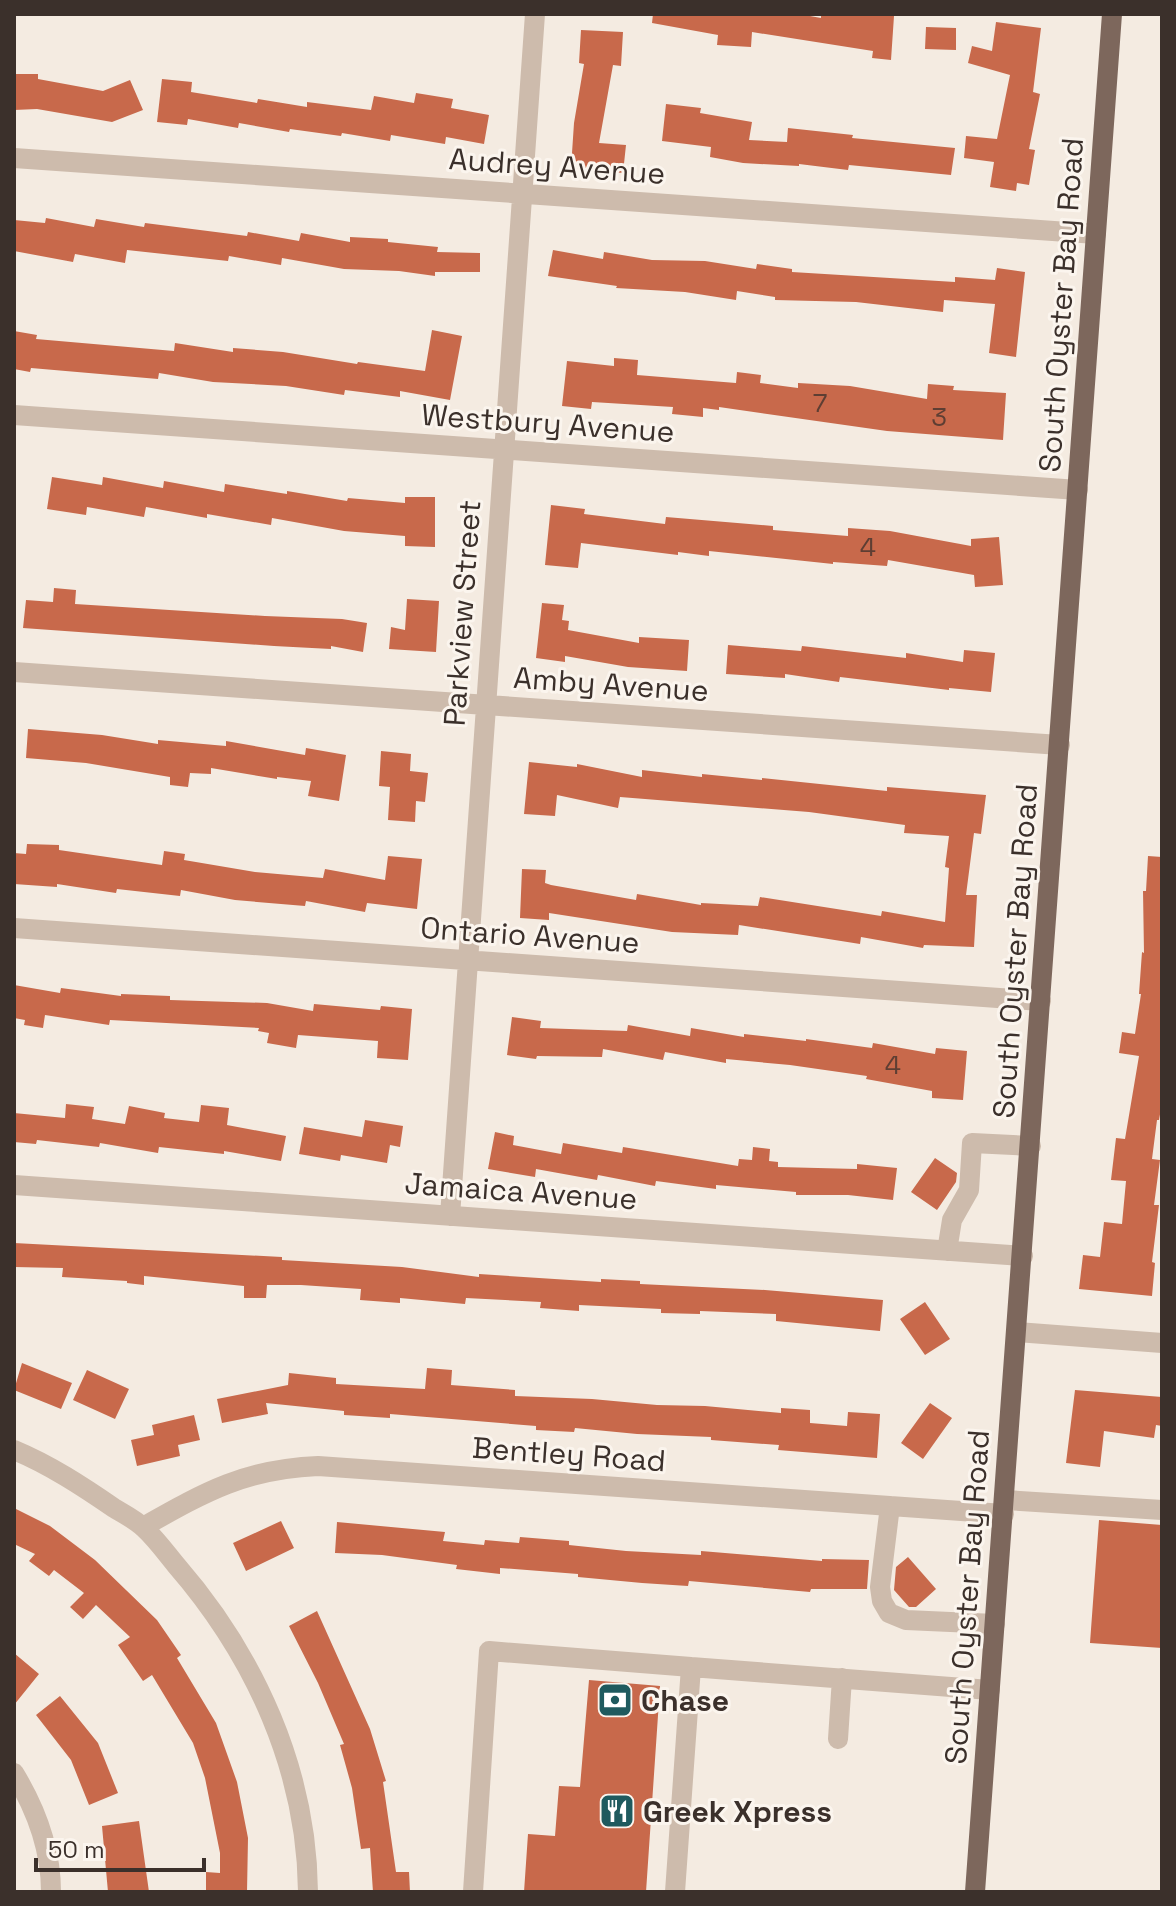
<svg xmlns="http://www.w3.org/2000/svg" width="1176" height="1906" viewBox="0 0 1176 1906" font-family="'Space Grotesk',sans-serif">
	<rect width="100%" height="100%" fill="#f4ebe1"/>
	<!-- building -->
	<path fill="#c8694b" d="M653 14H799L821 18V14L894 16 891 60 872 58 873 51 752 32 751 47 717 45 718 35 652 23Z
		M996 22 1041 28 1033 92 1040 94 1029 149 1035 150 1029 185 1017 183 1016 191 990 187 994 162 964 158 966 136 997 139 1010 75 968 63 972 46 992 51Z
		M926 27 956 28V50L925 49Z
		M581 30 623 32 621 66 613 65 599 143 626 145 623 173 571 168 574 123 584 64 579 63Z
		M14 74H38V79L103 91 130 80 143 110 112 122 37 109 14 110Z
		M162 79 192 82 191 92 257 103 258 99 307 107V102L371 110 374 96 414 103 416 93 453 99 451 108 489 115 484 144 446 137 445 144 391 135 390 141 342 133 341 136 290 129 289 132 239 123 238 128 188 119 187 125 157 122Z
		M666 104 701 108 700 113 752 122 749 140 787 142 788 128 853 135 852 138 955 148 951 175 849 165 848 170 799 164V166L743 163 710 157 711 147 662 141Z
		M46 218 94 227 96 219 144 227 145 223 247 236 248 232 299 241 301 233 350 242V237L388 239V242L438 247 437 252 480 253V272H435V276L399 271 344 269 282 258 281 265 229 256 228 261 127 250 125 263 75 254 73 262 14 251V220L45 223Z
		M553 250 603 259 604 252 652 260 705 261 756 269 757 264 792 269V272L955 282V277L995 280 997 268 1025 272 1016 357 989 353 995 304 944 300 943 312 856 302 775 300V297L737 291 736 300 685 292 616 288 617 286 548 276Z
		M432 330 462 336 450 400 400 391V397L345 390 344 395 286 386 213 382 159 373 158 379 31 368 30 372 14 369V331L37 335 36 339 174 351 175 343 233 352V348L283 352 357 364 358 362 425 371Z
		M614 358 638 360 637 375 736 383 737 372 761 375 760 383 798 388V383L850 386 927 399 928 384 954 386 953 390 1006 393 1003 440 887 431 719 407V410L703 408V417L672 414 673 407 592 402 591 409 562 406 567 361 614 366Z
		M52 477 102 485 103 477 163 488 164 481 224 492 225 484 287 494V491L347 501 348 498 405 503V497H435V547L405 546V536L344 531 272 518 271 525 207 514V518L146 507 144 517 87 507 86 515 47 509Z
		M551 505 585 509 584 514 665 524 666 517 773 526V530L848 536V528L890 531 971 546V539L999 537 1003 585 975 587 974 575 888 560 887 566 833 562V564L709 551V556L678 552V555L581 543 578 568 545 565Z
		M54 588 76 590 75 604 265 616 342 619 367 623 363 652 331 646V649L274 646 23 628 26 600 53 602Z
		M407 599 439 601 436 652 389 649 391 627 405 630Z
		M542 603 564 605 562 620 569 621 568 630 639 643V637L689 640 687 671 628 667 565 656V662L536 658Z
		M728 645 801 651 802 646 906 658V653L963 662 964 650 995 653 991 692 949 688V690L840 677 839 682 785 674V678L726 674Z
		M28 729 102 735 158 744V740L226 746V741L305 755 306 748 346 755 339 801 308 796 311 781 277 777V779L211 768V774L190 773 188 787 170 785V777L86 763 26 758Z
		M381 751 411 754 410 771 428 773 425 802 416 801 415 822 388 820 390 787 379 786Z
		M529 762 577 767V764L642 777V770L702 777V774L762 780V778L887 791V787L986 795 981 834 974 833 966 895H977L974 947 924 945 923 948 861 937 860 944 739 925 738 935 672 932 549 913V920L520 918 522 869 546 870 545 883 551 885 636 900 637 894 701 905V903L758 906 760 897 881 916 882 911 945 922 949 868 945 867 949 836 904 833 905 825 809 812 620 797 618 808 557 795 555 816 524 814Z
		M27 844 59 845V850L162 865 164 851 185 854 184 860 255 872 323 878 325 869 385 880 388 856 422 859 417 909 367 903 365 912 306 901 305 906 235 900 181 890 180 896 117 889 116 893 57 884V887L14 884V853L26 854Z
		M1148 856 1162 857V1103L1159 1120H1157L1152 1159 1160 1160 1154 1205H1159L1152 1262 1155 1263 1152 1296 1079 1289 1083 1255 1100 1257 1104 1222 1122 1224 1126 1181 1111 1180 1116 1138 1125 1139 1139 1056 1119 1053 1122 1032 1135 1034 1141 994H1139L1142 952 1144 953 1143 891H1146Z
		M14 985 60 993 61 988 121 996V994L170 996V1000L267 1003 313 1011 314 1004 380 1010 381 1006 412 1009 408 1060 377 1058 378 1041 298 1035 296 1048 267 1043 269 1033 258 1031 259 1028 110 1020 109 1025 45 1015 43 1028 24 1025 25 1020 14 1018Z
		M512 1017 541 1021 540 1028 627 1031 628 1025 690 1036 691 1028 744 1037V1034L806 1041V1039L872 1048 873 1043 935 1054 936 1048 967 1051 963 1100 932 1098V1091L866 1079 867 1076 790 1065 726 1059V1063L665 1052 663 1060 603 1049 602 1057 537 1056 536 1059 507 1055Z
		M66 1104 94 1107 92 1119 125 1124 129 1106 165 1113 164 1118 199 1122 201 1105 229 1108 227 1125 286 1136 281 1161 224 1151V1154L159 1147 158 1153 100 1143 99 1147 37 1140 36 1144 14 1142V1113L65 1118Z
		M365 1120 403 1126 400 1147 390 1145 387 1163 341 1155 340 1161 299 1154 304 1127 362 1137Z
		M495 1132 514 1136 513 1145 561 1154 563 1143 622 1153 623 1147 738 1166 739 1159 752 1160 753 1147 770 1149 769 1161 778 1162V1167L857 1169V1164L897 1168 893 1200 848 1195H796V1192L716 1185V1189L656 1181 655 1186 598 1175 597 1180 536 1169 535 1177 488 1169Z
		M935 1158 957 1173 956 1182 937 1210 911 1192Z
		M14 1243 282 1257V1260L402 1267 479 1277V1274L601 1282V1279L640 1281V1284L765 1290 883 1300 880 1331 776 1321V1314L700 1311V1314L661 1313V1309L579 1305V1311L540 1308 541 1302 466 1298 465 1304 400 1298V1303L360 1300 361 1289 301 1285H267L266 1298H244V1286L144 1276V1285L127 1283V1281L62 1277 63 1268 14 1267Z
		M925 1302 950 1339 925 1355 900 1319Z
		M22 1363 72 1383 61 1409 14 1390Z
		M427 1368 452 1370 451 1385 515 1390V1396L592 1399 657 1405 705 1406 781 1413V1408L810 1410V1423L847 1426 848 1412 880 1414 877 1458 778 1450 779 1445 711 1440V1437L637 1434 575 1428 574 1432 536 1430V1426L390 1414V1418L344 1415V1411L266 1403 268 1414 222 1423 217 1399 288 1385 289 1373 336 1378V1384L425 1389Z
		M87 1370 129 1389 115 1419 73 1400Z
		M1075 1390 1162 1397V1426L1156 1425 1154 1438 1104 1431 1100 1467 1066 1463Z
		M930 1403 952 1418 923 1459 901 1443Z
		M194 1415 200 1440 178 1445 180 1456 137 1466 131 1440 154 1435 152 1425Z
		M14 1508 50 1526 95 1560 157 1620 181 1655 177 1658 216 1723 237 1782 248 1838 247 1892H206V1872L220 1873V1853L205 1778 193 1743 152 1675 143 1681 118 1645 130 1637 96 1605 83 1619 70 1607 84 1593 54 1570 49 1576 29 1561 35 1554 14 1544Z
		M1099 1520 1162 1525V1648L1090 1643Z
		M281 1521 294 1548 246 1571 233 1543Z
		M337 1522 445 1532 443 1541 484 1545 485 1540 519 1543 520 1537 569 1541V1545L626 1551 701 1555V1551L822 1561V1559L869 1560 867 1589H811L810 1592 689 1581 688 1586 642 1583 578 1577V1574L500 1568V1574L456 1569 457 1565 382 1555 335 1553Z
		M908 1557 936 1589 916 1607H909L894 1590 896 1567Z
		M317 1611 370 1729 386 1781 383 1782 396 1872H409L410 1892H373L370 1848 361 1849 352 1788 340 1745 344 1744 318 1683 289 1626Z
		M14 1653 39 1674 14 1705Z
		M589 1680 660 1686 646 1892H524L528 1834 555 1836 559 1786 580 1787Z
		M60 1696 98 1743 118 1793 89 1805 71 1760 36 1715Z
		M139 1821 149 1892H108L102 1826Z"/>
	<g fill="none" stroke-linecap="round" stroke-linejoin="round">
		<!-- minor -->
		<path stroke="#cdbbac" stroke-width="20" d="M14 158 1096 234
			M14 415 1078 490
			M14 672 1060 745
			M14 928 1041 1001
			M14 1185 1023 1256
			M450 1216 535 14
			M947 1251 952 1220 969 1190 972 1143 1031 1146
			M1017 1332 1162 1343
			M14 1450C50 1465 82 1486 114 1508 124 1514 136 1520 144 1528 156 1539 166 1553 176 1565 255 1656 307 1770 308 1892
			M1005 1500 1162 1510
			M890 1506 880 1587 882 1601 889 1613 906 1620 995 1624
			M143 1527C205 1492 245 1469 318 1466L1004 1514
			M838 1739 842 1678
			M14 1773C36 1809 51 1850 51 1892
			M473 1892 489 1651 691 1667
			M675 1892 691 1667 990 1690"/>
		<!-- major -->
		<path stroke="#7d675c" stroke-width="20" d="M975 1892 1112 14"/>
	</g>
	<!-- icons -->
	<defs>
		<symbol id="bank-square" viewBox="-11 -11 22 22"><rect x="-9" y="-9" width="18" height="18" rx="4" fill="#1f5a5e" stroke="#fbf5ee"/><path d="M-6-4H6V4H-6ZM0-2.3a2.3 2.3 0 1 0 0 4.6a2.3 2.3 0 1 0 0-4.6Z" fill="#fff"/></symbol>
		<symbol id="restaurant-square" viewBox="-11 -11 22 22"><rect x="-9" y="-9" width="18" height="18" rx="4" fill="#1f5a5e" stroke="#fbf5ee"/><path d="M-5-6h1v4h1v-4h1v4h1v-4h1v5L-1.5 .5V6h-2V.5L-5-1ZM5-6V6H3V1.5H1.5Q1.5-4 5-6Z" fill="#fff"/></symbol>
	</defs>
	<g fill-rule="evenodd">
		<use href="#bank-square" x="595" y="1680" width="40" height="40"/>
		<use href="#restaurant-square" x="597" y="1791" width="40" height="40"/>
	</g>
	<g text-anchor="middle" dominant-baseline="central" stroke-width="6" stroke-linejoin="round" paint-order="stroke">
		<!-- number labels -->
		<g font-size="26" fill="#5e3e33">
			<text x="820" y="403">7</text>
			<text x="939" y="417">3</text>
			<text x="868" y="547">4</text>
			<text x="893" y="1065">4</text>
		</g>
		<!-- street labels -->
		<g font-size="30" fill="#3b302b" stroke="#fbf5ee">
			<text transform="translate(557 166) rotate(4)">Audrey Avenue</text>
			<text transform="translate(1061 305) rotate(-86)">South Oyster Bay Road</text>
			<text transform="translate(548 423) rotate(4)">Westbury Avenue</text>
			<text transform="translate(462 613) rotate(-86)">Parkview Street</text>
			<text transform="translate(611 684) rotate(4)">Amby Avenue</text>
			<text transform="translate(530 935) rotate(4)">Ontario Avenue</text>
			<text transform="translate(1015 951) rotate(-86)">South Oyster Bay Road</text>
			<text transform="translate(521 1191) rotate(4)">Jamaica Avenue</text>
			<text transform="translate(569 1454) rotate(4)">Bentley Road</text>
			<text transform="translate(967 1597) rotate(-86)">South Oyster Bay Road</text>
		</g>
		<!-- poi labels -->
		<g font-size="30" font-weight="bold" fill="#3b302b" stroke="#fbf5ee" text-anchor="start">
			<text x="641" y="1700">Chase</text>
			<text x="643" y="1811">Greek Xpress</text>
		</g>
	</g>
	<!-- border -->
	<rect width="1176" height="1906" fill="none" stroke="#3b302b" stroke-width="32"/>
	<!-- scale -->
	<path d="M36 1858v12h168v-12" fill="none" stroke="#3b302b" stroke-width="4"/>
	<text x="48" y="1858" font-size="24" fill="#3b302b" stroke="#fbf5ee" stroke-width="6" paint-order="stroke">50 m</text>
</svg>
